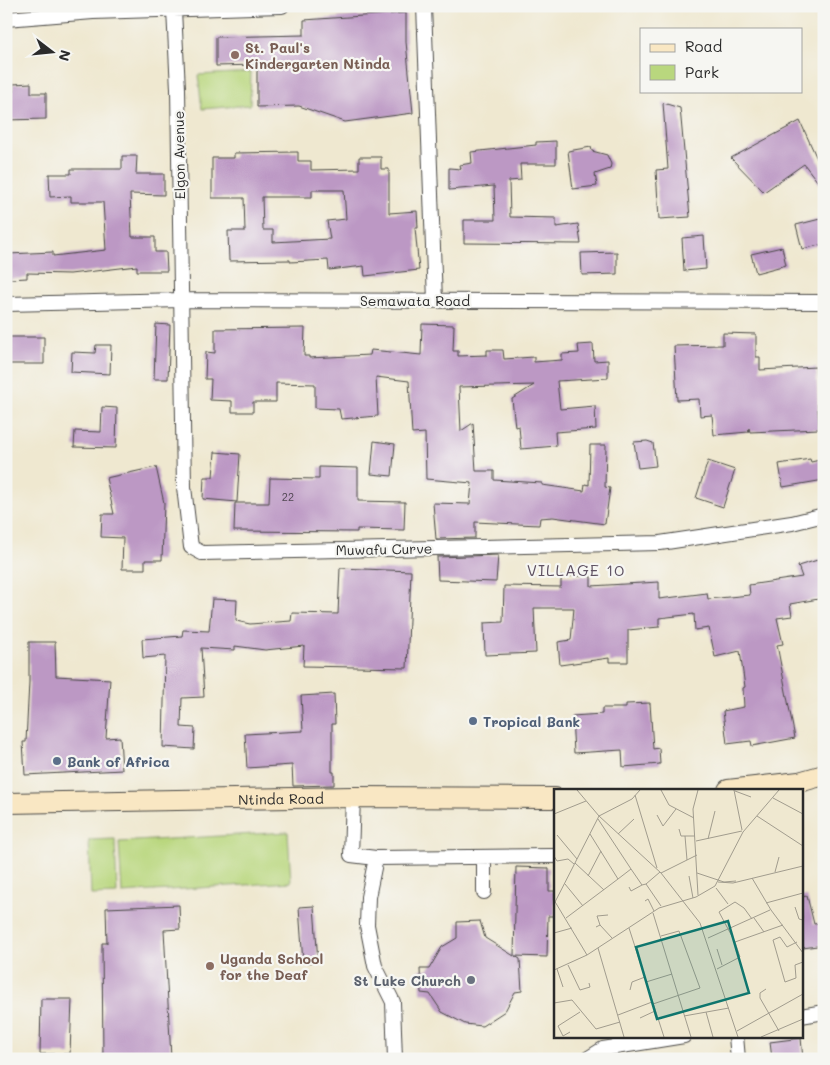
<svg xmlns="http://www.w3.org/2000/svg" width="830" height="1065" viewBox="0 0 830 1065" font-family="Mali,sans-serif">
	<rect width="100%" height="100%" fill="#f6f6f2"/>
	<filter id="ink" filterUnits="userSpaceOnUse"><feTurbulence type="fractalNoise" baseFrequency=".02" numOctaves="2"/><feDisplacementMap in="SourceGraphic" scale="10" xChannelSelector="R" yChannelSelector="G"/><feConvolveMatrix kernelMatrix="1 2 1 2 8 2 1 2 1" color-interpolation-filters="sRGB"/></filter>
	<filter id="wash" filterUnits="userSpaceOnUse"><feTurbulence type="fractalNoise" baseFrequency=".0096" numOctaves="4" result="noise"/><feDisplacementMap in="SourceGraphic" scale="20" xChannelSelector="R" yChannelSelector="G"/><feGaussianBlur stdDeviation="1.12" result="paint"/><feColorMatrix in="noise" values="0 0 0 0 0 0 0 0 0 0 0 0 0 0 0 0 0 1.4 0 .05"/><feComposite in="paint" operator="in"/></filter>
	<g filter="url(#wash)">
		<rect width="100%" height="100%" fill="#efe8d0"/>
		<!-- green -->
		<path fill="#b9d77e" stroke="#728154" d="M251 72 250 105 202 109 198 75Z
			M288 832 291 882 122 893 119 842Z
			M115 839 117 894 91 895 89 840Z"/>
		<g id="blocks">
			<!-- building -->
			<path fill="#bc98c4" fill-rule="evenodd" d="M406 13V42L413 113 345 122 299 106 257 107V65L216 66V37L304 35V20Z
				M31 83V93H46V119L6 120V92H13V84Z
				M663 103 680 108 690 217 659 219 656 170 668 169Z
				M800 121 824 174V190L804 164 764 192 731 158Z
				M556 141V164H520L521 180 509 181 510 217 556 218V227L578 224 581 244 464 243V220H495L494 186 449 190V168L461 169 460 165 472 163 471 152 536 145V142Z
				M591 147 592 151 607 155 611 164 610 169 595 174 597 186 573 189 568 151Z
				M298 152V161H311V170L359 169V157H381V169H389V213L417 211 418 228H415L419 270 365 276 364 266 329 270 328 260 290 262V260L229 261 228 231H245L244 198H212V158H234V153ZM312 190H344L346 219 327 221 330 239 273 242V230H263L262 197H312Z
				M122 156H137L136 174H164V195L130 194 132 237H155V252H166L167 271H137V266L70 274 27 273V278L10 279 8 254 53 252V256L106 250 103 202H71V196L50 197 49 174H71V169H122Z
				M824 218V244L802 249 796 225Z
				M704 236 706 269 684 271 682 238Z
				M782 247 786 265 756 273 751 254Z
				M617 252V274L582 275 581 253Z
				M156 324 170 325 168 379H154Z
				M422 324 454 325 453 351H458V356L487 355V350H503L504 359 534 357V362L562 360V354L579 353 578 345 593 344 594 361 608 360V378L557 381 560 409 595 406 596 429 555 432 556 446 521 449 519 426 515 427 512 399 534 385 459 387 461 431 473 423 476 471H494V480L542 483V485L584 491 585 484 589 485 590 445H606L605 487 610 488 605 524 553 517 540 518 539 525 475 522V538L436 539 433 503 470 504 472 483 426 479 425 433 412 434 409 381 376 377 378 416 341 419 339 409 315 408V384L276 383V402H253V412H232V401L210 400 211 379H205L206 352 215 353V329L305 328 304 356H309V358L370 355 371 350 421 355Z
				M723 333 756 334V357H760V370L816 367 819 429 750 432 749 428 748 432 714 435 712 415 700 416 699 399 677 400 674 346 723 345Z
				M6 337H44V364H6Z
				M96 345H111L110 374 71 372 72 352 95 353Z
				M102 407 117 408 116 448 74 447 75 431 101 432Z
				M374 441 395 444 392 476 371 474Z
				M647 441 653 443 656 466 638 468 634 442Z
				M215 452 240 454 237 502 203 499 204 477H213Z
				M810 459 811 462 824 459V480L783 487 779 464Z
				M708 461 735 470 723 507 696 498Z
				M156 467 164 503 162 560H145V569H122L123 538 101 537 102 514H114L106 478Z
				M319 467 358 468V501L405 502 404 530 357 529V532L234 531 235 503H269L270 478 319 479Z
				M498 555 496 582 438 580 437 557Z
				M824 558V598L790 604 792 616 777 618 783 644 777 645 795 738 752 746 751 741 727 744 723 711 744 707 743 688 745 687 740 651 715 657 709 628 695 630 694 614 659 618V627L628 630V662H609V658L560 665 558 642 571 640 574 608H534L536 653 485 655 484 623 503 622 504 586 561 587V576H591V586L659 582V599L707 593 708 599 750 595 749 585 802 577 798 566Z
				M340 568 411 571 407 668 303 666 304 646 265 650 235 646V650L201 648 204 697 182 698 181 727 195 728 194 749 163 747 165 656 143 658 142 639 182 636 183 630 209 631 212 599 237 600 236 621 250 624 291 621 292 613 338 614Z
				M29 642H55L56 676 110 679 106 738 120 737 122 770 25 775 23 742H26L29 682Z
				M334 694 335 724H332V772H334V785L293 786 292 765 247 768 245 734 303 731 301 696Z
				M650 703 653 749 659 748 660 764 623 767 622 750 574 753 572 716 602 714V708H626V704Z
				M516 867 549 868V891H555V916H548L547 957 515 956 520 959 522 991 515 992 505 1011 482 1026 465 1024 442 1012 430 994 421 993 420 969H429L442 947 457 938V922L480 921 485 938 514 956Z
				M807 896 814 924 824 922V945L803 948 801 897Z
				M179 905 180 929 164 930 171 1058 103 1059 102 943H107L106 908Z
				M314 906 318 962 303 963 299 907Z
				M41 999H72L70 1054H40Z
				M801 1038 803 1059H772L770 1042Z"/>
		</g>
	</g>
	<g filter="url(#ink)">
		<use href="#blocks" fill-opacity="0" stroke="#484744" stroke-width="1"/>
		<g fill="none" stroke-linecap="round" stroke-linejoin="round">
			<defs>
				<path id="minor" d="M424 6 435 301
					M174 10 178 89 184 487 191 547 202 553 660 543 792 523 824 515
					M6 19 93 12 282 6
					M6 304 182 300 824 302
					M353 797 351 855 376 858 368 897 367 925 375 966 393 1002 395 1059
					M484 857V892
					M376 858 555 856
					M801 1016 824 1012
					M736 1036 738 1059
					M587 1059 603 1049 684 1036"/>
				<g id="secondary">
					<path d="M728 790 799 782 824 775"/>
					<path id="s1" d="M6 803 353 797 555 798"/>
				</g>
			</defs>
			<!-- minor casing -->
			<use href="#minor" stroke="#484744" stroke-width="16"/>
			<!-- secondary casing -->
			<use href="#secondary" stroke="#484744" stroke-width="22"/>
			<!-- minor -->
			<use href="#minor" stroke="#fff" stroke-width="14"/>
			<!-- secondary -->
			<use href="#secondary" stroke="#f9e7c3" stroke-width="20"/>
		</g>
	</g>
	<!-- markers -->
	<g fill="#8d6e63" stroke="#f6f6f2" stroke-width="2">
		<circle cx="235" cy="55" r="5"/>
		<circle cx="210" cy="966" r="5"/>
	</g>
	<g fill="#5c6f8a" stroke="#f6f6f2" stroke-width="2">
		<circle cx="473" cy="721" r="5"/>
		<circle cx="57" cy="761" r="5"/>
	</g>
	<circle fill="#6b7280" stroke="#f6f6f2" stroke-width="2" cx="471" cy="980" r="5"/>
	<g text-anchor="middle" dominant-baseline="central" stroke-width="4.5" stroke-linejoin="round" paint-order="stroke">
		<!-- number labels -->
		<g font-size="11" fill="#4f4651">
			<text x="288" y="496">22</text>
		</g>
		<!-- education labels -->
		<g font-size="14" font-weight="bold" fill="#785e54" stroke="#f6f6f2" text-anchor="start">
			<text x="245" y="47">St. Paul's<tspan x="245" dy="16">Kindergarten Ntinda</tspan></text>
			<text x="220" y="958">Uganda School<tspan x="220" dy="16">for the Deaf</tspan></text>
		</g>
		<!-- street labels -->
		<g font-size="14" fill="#2b2b2b" stroke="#f6f6f2">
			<text transform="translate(179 155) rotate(-91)">Elgon Avenue</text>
			<text x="415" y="300">Semawata Road</text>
			<text transform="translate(384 549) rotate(-1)">Muwafu Curve</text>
			<text stroke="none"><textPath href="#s1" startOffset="275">Ntinda Road</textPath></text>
		</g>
		<!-- service labels -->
		<g font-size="14" font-weight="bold" fill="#4e5e75" stroke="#f6f6f2" text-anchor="start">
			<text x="483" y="721">Tropical Bank</text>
			<text x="67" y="761">Bank of Africa</text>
		</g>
		<!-- worship labels -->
		<g font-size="14" font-weight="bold" fill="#5b616d" stroke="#f6f6f2" text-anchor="end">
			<text x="461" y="980">St Luke Church</text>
		</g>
		<!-- quarter labels -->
		<g font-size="16" letter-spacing="1" fill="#5e5161" stroke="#f6f6f2">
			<text x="576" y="569">VILLAGE 10</text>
		</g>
	</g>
	<!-- overview -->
	<g transform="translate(554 789)">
		<rect width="249" height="249" fill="#efe8d0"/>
		<path fill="none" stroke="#a19c8e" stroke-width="1" d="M23 1 45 27 107 84 146 134 184 248M107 1 115 16 140 29M144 1 139 20 144 106M180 1 188 41M181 2 197 8M81 6 103 79M219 9 249 25M0 25 32 12M103 26 109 37 122 20M203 27 249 57M44 30 77 80M125 40 127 47H141M64 45 80 30M3 46 23 70M131 47 133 71M154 50 161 22M142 52 188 42M0 67 3 72 14 70 20 75M21 74 50 101M106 83 92 95 107 117M221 83 225 68M107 84 143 66M143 84 170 93 182 92M34 87 47 62M135 87 139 109M198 89 217 121 249 164M64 90 77 80 88 96 92 95M164 93 179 94 249 77M11 95 29 117M75 98 77 102 88 96M162 99 174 115M0 111 33 166M91 112 94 110 100 122M212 114 249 104M0 115 45 27 78 10 86 1M241 118 245 130 249 131M99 124 137 248M12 129 64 90 36 45M200 129 210 143M198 130 190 119 181 113 165 123 181 153 229 136M46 136 43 127 54 126M42 138 46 136 58 149M75 139 110 248M0 144 18 139M154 149 216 121M243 153 233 158 226 148 219 151 231 193 242 189 241 176 249 173M44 159 70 248M163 160 168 176M14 176 26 201 36 198 35 194M3 180 9 198M163 180 186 168 181 153M0 181 33 166 105 119 142 108 161 97 189 43 225 1M92 193 118 185M212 200 206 204V209L225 242M76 201 78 193 91 188M0 214 18 211 42 240 66 233M99 215 146 199 125 142 107 147M152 223 159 248M64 226 98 213M130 227 175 219M86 229 101 222M183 242 249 205M16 243 9 247 4 237 26 223M207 248 249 230"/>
		<path fill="#0f766e" fill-opacity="0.15" stroke="#0f766e" stroke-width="2.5" d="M174 132 195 204 103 230 82 158Z"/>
		<rect width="249" height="249" fill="none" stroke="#2b2b2b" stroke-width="2.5"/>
	</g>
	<!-- margin -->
	<rect width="830" height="1065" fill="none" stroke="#f6f6f2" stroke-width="25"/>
	<!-- legend -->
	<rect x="640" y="28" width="162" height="65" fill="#f6f6f2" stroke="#a5a5a2"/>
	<rect x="650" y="44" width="25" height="8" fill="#f9e7c3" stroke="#a5a5a2"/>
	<text x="685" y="52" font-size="15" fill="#2b2b2b">Road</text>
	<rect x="650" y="65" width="25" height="15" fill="#b9d77e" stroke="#a5a5a2"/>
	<text x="685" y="78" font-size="15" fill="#2b2b2b">Park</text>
	<!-- north arrow -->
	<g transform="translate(52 52) rotate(106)" stroke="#f6f6f2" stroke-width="4" paint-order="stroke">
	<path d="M0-4L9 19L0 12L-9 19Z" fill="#2b2b2b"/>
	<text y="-8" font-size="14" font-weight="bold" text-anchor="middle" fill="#2b2b2b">N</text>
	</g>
</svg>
